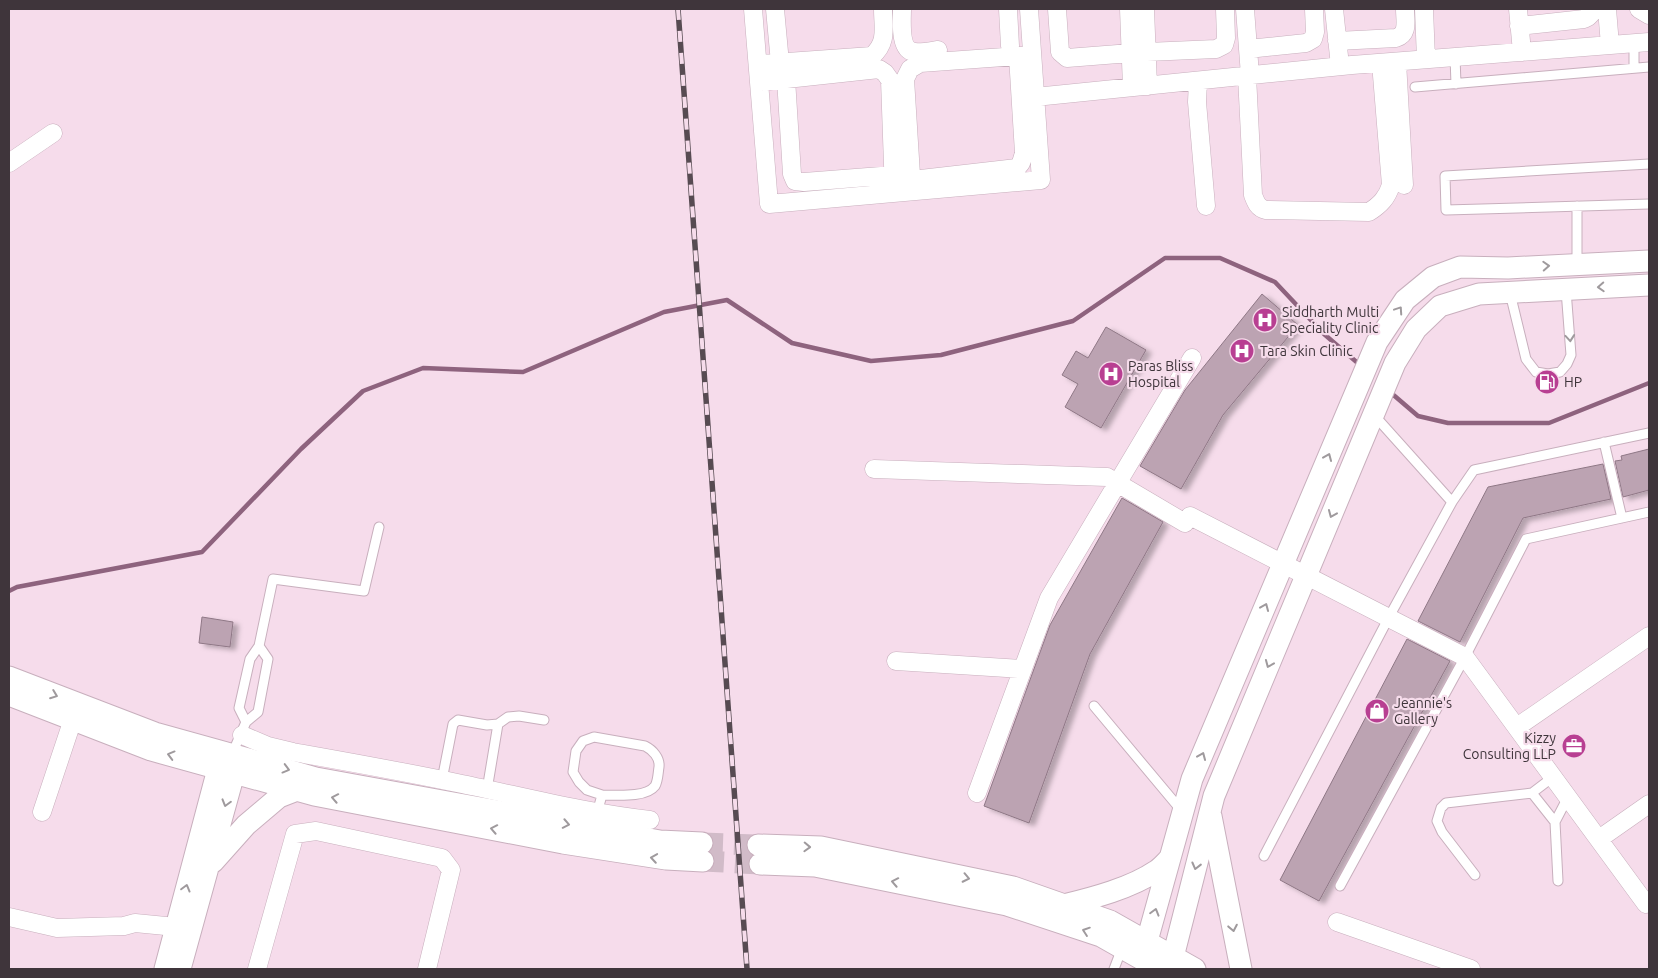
<svg xmlns="http://www.w3.org/2000/svg" width="1658" height="978" viewBox="0 0 1658 978" font-family="Ubuntu,sans-serif">
	<defs>
		<filter id="shadow"><feDropShadow dx="5.5" dy="3" stdDeviation="2.5" flood-color="#0004"/></filter>
	</defs>
	<rect width="100%" height="100%" fill="#f6dceb"/>
	<g fill="none" stroke-linecap="round" stroke-linejoin="round">
		<!-- stream -->
		<path stroke="#8e637e" stroke-width="4.5" d="M1390 392 1418 416 1448 423H1549L1649 383
			M9 591 17 587 202 552 301 449 363 391 423 368 523 372 664 312 727 300 792 343 871 361 941 355 1073 321 1165 258H1220L1275 282 1324 334 1360 365"/>
	</g>
	<!-- building -->
	<path fill="#bca3b2" stroke="#8f7886" filter="url(#shadow)" d="M1262 294 1298 325 1223 415 1181 489 1140 466 1185 390Z
		M1106 327 1146 350 1101 428 1065 407 1078 384 1062 375 1076 351 1088 358Z
		M1649 449V490L1623 497 1615 461 1622 460 1621 456Z
		M1603 464 1611 499 1523 518 1460 642 1418 621 1488 487Z
		M1122 498 1163 522 1090 654 1029 823 984 806 1050 625Z
		M202 617 233 622 230 647 199 643Z
		M1407 639 1450 661 1319 901 1280 880Z"/>
	<g fill="none" stroke-linecap="round" stroke-linejoin="round">
		<!-- tertiary-tunnel -->
		<path stroke="#d1bbc8" stroke-width="21" stroke-dasharray="21 11" stroke-linecap="butt" d="M702 843 758 845
			M703 861 760 864"/>
		<defs>
			<path id="service" d="M1455 57 1456 84
				M1634 68V43
				M1415 87 1649 67
				M1649 164 1445 176 1446 210 1649 204
				M1577 264V206
				M1510 293 1526 359 1536 372 1548 374 1560 372 1567 364 1571 355 1566 290
				M1374 415 1452 502
				M1604 442 1622 518
				M259 646 273 579 364 591 379 527
				M1094 706 1181 810
				M232 754 246 722 239 708 250 659 259 646 268 659 258 712 246 722
				M442 780 453 724 458 720 487 725 498 724 508 717 519 716 544 720
				M487 790 498 724
				M1532 793 1555 822 1558 881
				M597 813 602 795 587 790 579 782 573 772 576 751 583 741 594 737 645 746C653 750 660 758 659 767 658 773 658 781 655 786 646 798 616 795 602 795
				M1555 822 1568 797
				M1264 856 1389 617 1452 502 1474 470 1649 433
				M1475 875 1442 832 1437 821 1441 808 1446 803 1532 793 1553 777
				M1340 886 1465 657 1526 539 1649 512
				M1114 969 1122 948"/>
			<path id="minor" d="M753 9 769 204 1041 180 1029 9
				M775 9 780 63
				M902 9C902 20 899 50 914 52 921 53 931 51 938 50
				M1008 9 1010 46
				M1057 9 1060 52 1067 58 1131 53
				M1129 9 1132 87
				M1145 9 1148 86
				M1245 9 1250 75
				M1334 9 1340 66
				M1424 9 1426 59
				M1518 9 1522 52
				M1607 9 1610 45
				M1639 9 1649 15
				M1519 26 1584 19 1588 17 1591 14 1590 9
				M1337 41 1396 38C1409 34 1405 21 1405 9
				M1248 49 1306 43 1313 39 1315 32 1314 9
				M1147 52 1216 49 1224 45 1226 38 1225 9
				M1397 62 1404 185
				M758 64 872 56C888 42 883 28 883 9
				M1247 76 1253 195C1256 203 1258 208 1266 210L1369 212C1380 205 1387 198 1391 185L1381 63
				M786 79 792 174 795 181 804 182 894 175
				M1198 81 1197 102 1206 206
				M759 82 879 69 885 73 890 80 894 193
				M1035 97 1352 65 1649 42
				M9 163 53 133
				M912 180 1017 168 1021 163 1024 153 1018 56
				M912 191 905 79 910 69 920 63 1032 55
				M874 469 1107 477 1185 523
				M1190 516 1465 657 1646 904
				M896 661 1023 669
				M1517 727 1649 636
				M242 735 268 746 293 752C349 762 406 772 462 784 525 797 586 813 650 820
				M977 793 1049 598 1192 358
				M42 812 73 719
				M1599 839 1649 804
				M9 917 57 928 124 926 135 923 176 927
				M1337 922 1471 969
				M257 969 295 834 316 831 442 858 451 870 427 969"/>
			<path id="tertiary" d="M9 677 155 733 316 778 660 841 702 843
				M9 695 151 750 314 795 563 843 666 859 703 861
				M1211 816 1241 969
				M758 845 821 847 1013 887 1110 921 1195 969
				M213 862 246 825 279 797 297 790
				M760 864 815 866 1007 905 1101 936 1154 966
				M1064 905C1093 898 1131 888 1156 871 1161 868 1166 862 1170 858
				M1142 959 1192 779 1377 342 1405 300 1433 277 1460 267 1508 268 1649 261
				M165 969 222 754
				M180 969 238 759
				M1170 969 1214 796 1395 363 1416 329 1440 306 1479 294 1649 285"/>
		</defs>
		<!-- service casing -->
		<use href="#service" stroke="#c8afbd" stroke-width="11"/>
		<!-- minor casing -->
		<use href="#minor" stroke="#c8afbd" stroke-width="19"/>
		<!-- tertiary casing -->
		<use href="#tertiary" stroke="#c8afbd" stroke-width="23"/>
		<!-- service -->
		<use href="#service" stroke="#fff" stroke-width="9"/>
		<!-- minor -->
		<use href="#minor" stroke="#fff" stroke-width="18"/>
		<!-- tertiary -->
		<use href="#tertiary" stroke="#fff" stroke-width="21"/>
		<defs>
			<path id="rail" d="M678 9 747 969"/>
		</defs>
		<!-- rail casing -->
		<use href="#rail" stroke="#574b52" stroke-width="5.5"/>
		<!-- rail -->
		<use href="#rail" stroke="#f6dceb" stroke-width="4" stroke-dasharray="11" stroke-linecap="butt"/>
	</g>
	<!-- one-way arrows -->
	<defs><path id="oneway-chevron" d="M-2-3.5L2.5 0L-2 3.5" fill="none" stroke-width="1.6" stroke-linecap="round" stroke-linejoin="round" transform="scale(1.25)"/></defs>
	<g stroke="#9f9a9d">
		<use href="#oneway-chevron" transform="translate(1546 266) rotate(-3)"/>
		<use href="#oneway-chevron" transform="translate(1601 287) rotate(177)"/>
		<use href="#oneway-chevron" transform="translate(1399 310) rotate(-56)"/>
		<use href="#oneway-chevron" transform="translate(1570 338) rotate(85)"/>
		<use href="#oneway-chevron" transform="translate(1328 457) rotate(-67)"/>
		<use href="#oneway-chevron" transform="translate(1332 514) rotate(113)"/>
		<use href="#oneway-chevron" transform="translate(1265 607) rotate(-67)"/>
		<use href="#oneway-chevron" transform="translate(1269 664) rotate(113)"/>
		<use href="#oneway-chevron" transform="translate(54 695) rotate(21)"/>
		<use href="#oneway-chevron" transform="translate(171 755) rotate(-165)"/>
		<use href="#oneway-chevron" transform="translate(1202 756) rotate(-67)"/>
		<use href="#oneway-chevron" transform="translate(286 769) rotate(15)"/>
		<use href="#oneway-chevron" transform="translate(335 798) rotate(-169)"/>
		<use href="#oneway-chevron" transform="translate(226 803) rotate(106)"/>
		<use href="#oneway-chevron" transform="translate(566 824) rotate(11)"/>
		<use href="#oneway-chevron" transform="translate(494 829) rotate(-169)"/>
		<use href="#oneway-chevron" transform="translate(807 847) rotate(2)"/>
		<use href="#oneway-chevron" transform="translate(654 858) rotate(-171)"/>
		<use href="#oneway-chevron" transform="translate(1196 866) rotate(104)"/>
		<use href="#oneway-chevron" transform="translate(966 878) rotate(12)"/>
		<use href="#oneway-chevron" transform="translate(895 882) rotate(-169)"/>
		<use href="#oneway-chevron" transform="translate(186 888) rotate(-75)"/>
		<use href="#oneway-chevron" transform="translate(1155 912) rotate(-74)"/>
		<use href="#oneway-chevron" transform="translate(1233 928) rotate(79)"/>
		<use href="#oneway-chevron" transform="translate(1086 931) rotate(-161)"/>
	</g>
	<!-- icons -->
	<defs>
		<symbol id="hospital-disc" viewBox="-11 -11 22 22"><circle r="9.5" fill="#b83f92" stroke="#f6dceb"/><path d="M-5-5h3v3.5h4V-5h3V5h-3V1.5h-4V5h-3Z" fill="#fff"/></symbol>
		<symbol id="fuel-disc" viewBox="-11 -11 22 22"><circle r="9.5" fill="#b83f92" stroke="#f6dceb"/><path d="M-5.5-6h7V0h2V4h1.3V-2.5L3-4.5l.8-.8L6-3V5H2.5V1h-1V6h-7ZM-4.2-4.7v3.2H.2V-4.7Z" fill="#fff"/></symbol>
		<symbol id="shop-disc" viewBox="-11 -11 22 22"><circle r="9.5" fill="#b83f92" stroke="#f6dceb"/><path d="M-5-2.5h2.3a2.7 3.5 0 0 1 5.4 0H5L5.5 6h-11ZM-1.5-2.5h3a1.5 2.3 0 0 0-3 0Z" fill="#fff"/></symbol>
		<symbol id="office-disc" viewBox="-11 -11 22 22"><circle r="9.5" fill="#b83f92" stroke="#f6dceb"/><path d="M-6-3h4V-5.5h4V-3h4V5H-6ZM-1-4.5V-3h2v-1.5ZM-6 0V1H6V0Z" fill="#fff"/></symbol>
	</defs>
	<g fill-rule="evenodd">
		<use href="#hospital-disc" x="1251" y="306" width="28" height="28"/>
		<use href="#hospital-disc" x="1228" y="337" width="28" height="28"/>
		<use href="#hospital-disc" x="1097" y="360" width="28" height="28"/>
		<use href="#fuel-disc" x="1533" y="368" width="28" height="28"/>
		<use href="#shop-disc" x="1363" y="697" width="28" height="28"/>
		<use href="#office-disc" x="1560" y="732" width="28" height="28"/>
	</g>
	<g text-anchor="middle" dominant-baseline="central" stroke-width="4.5" stroke-linejoin="round" paint-order="stroke">
		<!-- poi labels -->
		<g font-size="14" fill="#3f353b" stroke="#f6dceb" text-anchor="start">
			<text x="1282" y="312">Siddharth Multi<tspan x="1282" dy="16">Speciality Clinic</tspan></text>
			<text x="1260" y="351">Tara Skin Clinic</text>
			<text x="1128" y="366">Paras Bliss<tspan x="1128" dy="16">Hospital</tspan></text>
			<text x="1564" y="382">HP</text>
			<text x="1394" y="703">Jeannie's<tspan x="1394" dy="16">Gallery</tspan></text>
			<text x="1556" y="738" text-anchor="end">Kizzy<tspan x="1556" dy="16">Consulting LLP</tspan></text>
		</g>
	</g>
	<!-- border -->
	<rect width="1658" height="978" fill="none" stroke="#3f353b" stroke-width="20"/>
</svg>
